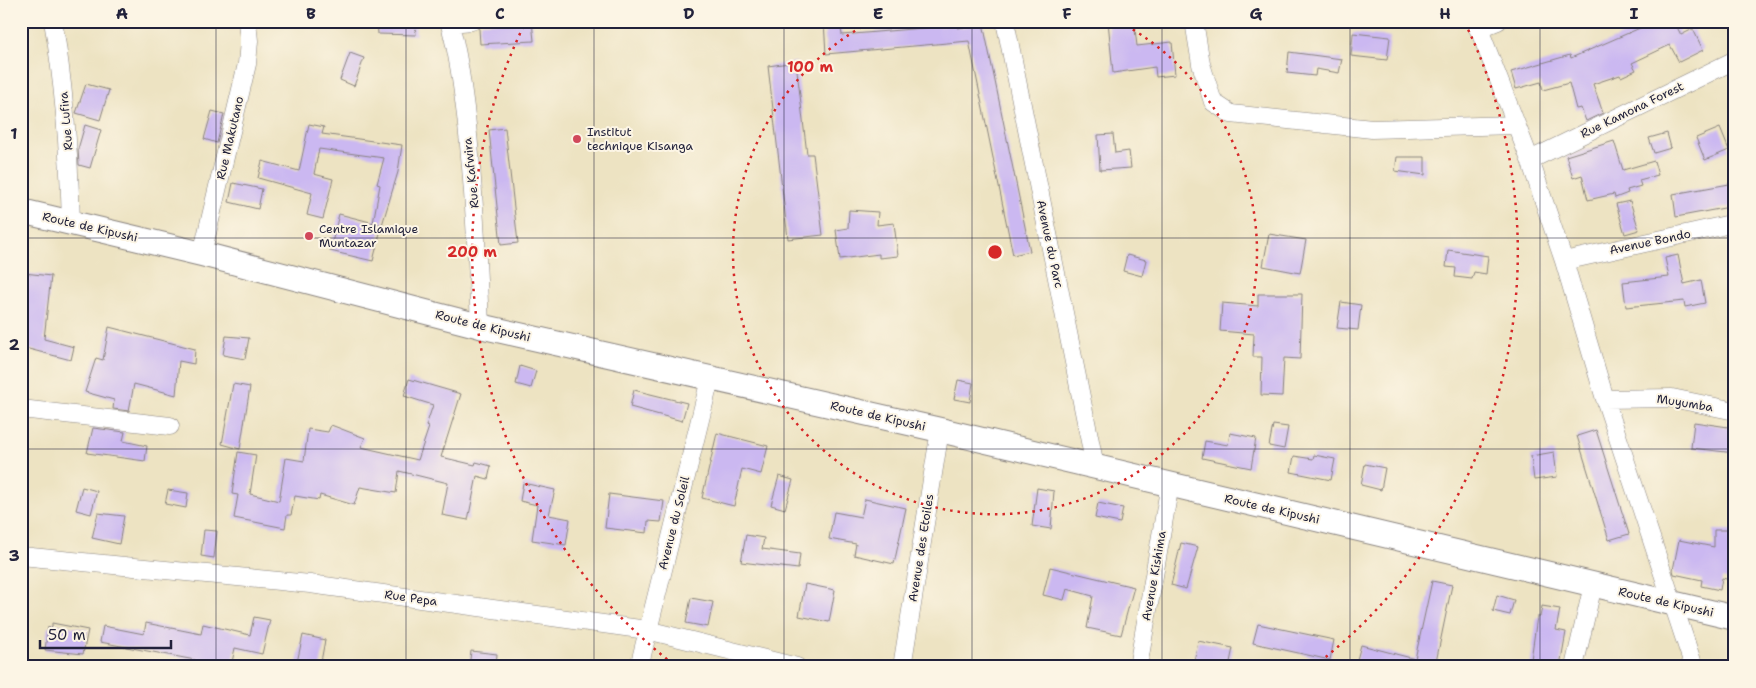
<svg xmlns="http://www.w3.org/2000/svg" width="1756" height="688" viewBox="0 0 1756 688" font-family="'Shantell Sans',sans-serif">
	<rect width="100%" height="100%" fill="#fcf5e5"/>
	<filter id="ink" filterUnits="userSpaceOnUse"><feTurbulence type="fractalNoise" baseFrequency=".02" numOctaves="2"/><feDisplacementMap in="SourceGraphic" scale="10" xChannelSelector="R" yChannelSelector="G"/><feConvolveMatrix kernelMatrix="1 2 1 2 8 2 1 2 1" color-interpolation-filters="sRGB"/></filter>
	<filter id="wash" filterUnits="userSpaceOnUse"><feTurbulence type="fractalNoise" baseFrequency=".0096" numOctaves="4" result="noise"/><feDisplacementMap in="SourceGraphic" scale="20" xChannelSelector="R" yChannelSelector="G"/><feGaussianBlur stdDeviation="1.12" result="paint"/><feColorMatrix in="noise" values="0 0 0 0 0 0 0 0 0 0 0 0 0 0 0 0 0 1.4 0 .05"/><feComposite in="paint" operator="in"/></filter>
	<g filter="url(#wash)">
		<rect width="100%" height="100%" fill="#ede3c2"/>
		<g id="blocks">
			<!-- building -->
			<path fill="#cbb8f1" d="M377 21H415L416 35 378 34Z
				M532 21 534 41 480 44 479 29 482 23Z
				M824 21H840L842 35 958 25V28L983 23 1030 251 1013 255 969 41 826 54Z
				M1108 21H1134L1137 46 1172 42 1175 75 1156 77 1155 67 1113 73Z
				M1656 21H1674L1681 35 1693 29 1703 50 1679 62 1670 45 1632 63 1636 70 1621 77 1620 75 1593 84 1603 113 1586 121 1581 108 1576 109 1569 83 1543 90 1541 82 1516 89 1511 72 1570 55 1571 58Z
				M1353 33 1390 37 1387 60 1351 56Z
				M1289 52 1342 59 1339 73 1316 69 1315 76 1287 73Z
				M350 53 364 58 354 86 340 80Z
				M796 62 807 154H813L823 235 788 239 768 66Z
				M86 84 109 90 100 120 76 113Z
				M212 111 224 114 217 143 204 139Z
				M309 124 324 127 322 134 402 145 398 172 382 225 373 223 380 185 377 184 384 158 319 149 314 174 333 179 323 219 307 215 312 193 258 178 262 161 299 171Z
				M85 125 101 130 90 168 79 165 78 149Z
				M505 128 518 243 501 245 489 130Z
				M1720 128 1729 150 1705 160 1696 138Z
				M1667 133 1671 148 1654 153 1649 138Z
				M1113 134 1115 153 1129 151 1131 168 1100 170 1098 135Z
				M1614 141 1623 170 1654 161 1658 175 1639 180 1641 186 1627 190 1628 193 1615 198 1614 194 1588 200 1582 175 1573 178 1566 156Z
				M1397 157H1425V175L1395 171Z
				M233 183 262 189 258 209 229 202Z
				M1735 183V206L1676 217 1673 194Z
				M1630 201 1639 230 1625 234 1616 204Z
				M849 210 878 212 877 225 894 223 898 256 879 258V254L840 259 836 230 848 228Z
				M339 214 382 225 373 261 330 251Z
				M1269 234 1306 240 1300 273 1263 266Z
				M1448 250 1488 256 1486 274 1474 272 1472 279 1455 277 1456 268 1446 267Z
				M1127 255 1146 260 1142 276 1123 271Z
				M1678 255 1684 284 1701 280 1705 303 1685 307 1684 301 1626 307 1623 282 1669 277 1665 258Z
				M24 273 51 276 44 339 74 347 71 360 21 347V302Z
				M1258 294H1302L1300 359 1284 358 1282 396 1261 395 1262 357H1253L1254 334 1220 331 1222 303 1258 306Z
				M1341 302 1361 305 1358 330 1337 328Z
				M109 327 195 349 194 364 179 361 176 395 134 384 129 411 113 409 114 400 85 392 96 358 103 360Z
				M226 336 249 338 245 359 223 355Z
				M520 366 536 371 531 388 516 384Z
				M409 379 461 394 441 457 475 465 476 462 491 466 488 479 477 476 468 520 442 515 448 483 399 471 396 493 360 487 354 505 320 495 319 500 295 496 291 515H287L285 528 234 518 238 495 232 494 238 452 256 455 250 494 279 501 286 458 304 461 308 429 328 432 331 425 365 438 361 447 418 460 429 427 426 426 433 405 404 396Z
				M958 380 973 383 970 402 954 399Z
				M233 384 250 387 240 449 222 444Z
				M634 390 687 403 682 421 630 407Z
				M1694 422 1735 428V453L1691 448Z
				M1273 425 1288 427 1284 449 1269 446Z
				M93 428 125 432 123 441 147 446 145 461 87 453Z
				M1596 430 1629 534 1609 540 1577 436Z
				M717 433 768 446 761 474 742 469 734 506 702 498Z
				M1230 433 1256 438 1251 468 1202 458 1205 441 1228 445Z
				M1554 452 1557 477 1534 480 1531 456Z
				M1314 455 1335 459 1331 480 1291 472 1294 456 1313 459Z
				M1365 464 1385 468 1381 490 1361 485Z
				M779 476 793 480 785 509 771 505Z
				M523 483 555 490 549 515 570 519 566 545 532 540 537 505 520 501Z
				M82 487 97 491 91 514 76 510Z
				M1037 488 1054 491 1051 529 1032 526Z
				M168 490 188 493 186 508 165 504Z
				M609 494 664 501 661 522 648 521 647 533 605 528Z
				M865 499 906 508 894 564 854 555 856 544 829 539 834 512 861 517Z
				M1098 503 1123 508 1120 523 1095 518Z
				M98 513 124 516 119 544 92 538Z
				M204 530 217 531 214 558 201 556Z
				M1714 530H1735V558L1731 580 1722 578 1720 590 1701 586 1702 580 1674 574 1673 570 1679 540 1714 547Z
				M746 535 764 538 762 549 800 554 798 569 741 562Z
				M1181 543 1198 547 1186 589 1171 585Z
				M1050 567 1134 587 1121 635 1087 628 1093 596 1067 589 1064 600 1043 595Z
				M1432 581 1452 585 1435 667H1355L1361 645 1415 659Z
				M805 584 835 590 829 622 799 616Z
				M1497 595 1514 600 1510 615 1493 611Z
				M691 598 713 602 708 627 686 623Z
				M1542 606 1560 609 1556 630 1566 632 1560 666 1530 667 1537 617H1540Z
				M254 617 270 620 262 654 235 648 231 667H213L194 663 195 660 100 642 103 626 144 634 146 623 201 634 203 624 250 635Z
				M52 623 88 630 83 654 45 650 48 627 52 628Z
				M1258 624 1334 640 1330 660 1253 643Z
				M303 635 325 640 320 667H296Z
				M1198 641 1233 648 1229 667H1193Z
				M471 651 497 654 496 667H469Z"/>
		</g>
	</g>
	<g filter="url(#ink)">
		<use href="#blocks" fill-opacity="0" stroke="#88827e" stroke-width="1"/>
		<g fill="none" stroke-linecap="round" stroke-linejoin="round">
			<defs>
				<path id="street" d="M53 21C65 88 69 154 71 222
					M449 21C458 52 462 84 466 116 474 186 477 255 480 326
					M1005 21 1095 466
					M1194 21 1201 64 1213 102 1231 114 1372 129 1515 125
					M1476 21 1530 160 1564 261 1605 399 1694 667
					M450 23 472 21
					M1478 29 1498 21
					M1530 160 1735 60
					M202 254 247 64 249 41 247 21
					M1564 261 1735 223
					M1605 399 1672 398 1735 411
					M21 409 170 426
					M21 556 310 584 647 630 797 667
					M639 667 710 379
					M902 667 940 430
					M1138 667 1170 484
					M1574 667 1593 585"/>
				<path id="secondary" d="M21 211 202 254 480 326 940 430 1735 618"/>
			</defs>
			<!-- street casing -->
			<use href="#street" stroke="#88827e" stroke-width="19"/>
			<!-- secondary casing -->
			<use href="#secondary" stroke="#88827e" stroke-width="26"/>
			<!-- street -->
			<use href="#street" stroke="#fff" stroke-width="18"/>
			<!-- secondary -->
			<use href="#secondary" stroke="#fff" stroke-width="24"/>
		</g>
	</g>
	<!-- grid -->
	<path fill="none" stroke="#22223b" stroke-width="1" stroke-opacity="0.55" d="M216 21V667M406 21V667M594 21V667M784 21V667M972 21V667M1162 21V667M1350 21V667M1540 21V667M21 238H1735M21 449H1735"/>
	<!-- distance rings -->
	<g fill="none" stroke="#d62828" stroke-width="2.5" stroke-dasharray="2.5 5">
		<path d="M1120 22A262 262 0 1 1 870 22"/>
		<path d="M673 664A523 523 0 0 1 525 23M1465 23A523 523 0 0 1 1317 664"/>
	</g>
	<!-- markers -->
	<g fill="#d1495b" stroke="#fcf5e5" stroke-width="2">
		<circle cx="577" cy="139" r="5"/>
		<circle cx="309" cy="236" r="5"/>
	</g>
	<g text-anchor="middle" dominant-baseline="central" stroke-width="4" stroke-linejoin="round" paint-order="stroke">
		<!-- street labels -->
		<g font-size="12" fill="#22223b" stroke="#fcf5e5">
			<text transform="translate(1632 110) rotate(-26)">Rue Kamona Forest</text>
			<text transform="translate(66 121) rotate(-95)">Rue Lufira</text>
			<text transform="translate(230 138) rotate(-77)">Rue Makutano</text>
			<text transform="translate(471 173) rotate(-96)">Rue Kafwira</text>
			<text transform="translate(90 227) rotate(13)">Route de Kipushi</text>
			<text transform="translate(1650 242) rotate(-12)">Avenue Bondo</text>
			<text transform="translate(1050 244) rotate(78)">Avenue du Parc</text>
			<text transform="translate(483 326) rotate(14)">Route de Kipushi</text>
			<text transform="translate(1685 403) rotate(9)">Muyumba</text>
			<text transform="translate(878 416) rotate(13)">Route de Kipushi</text>
			<text transform="translate(1272 509) rotate(13)">Route de Kipushi</text>
			<text transform="translate(674 523) rotate(-76)">Avenue du Soleil</text>
			<text transform="translate(921 548) rotate(-81)">Avenue des Etoiles</text>
			<text transform="translate(1154 576) rotate(-80)">Avenue Kishima</text>
			<text transform="translate(411 598) rotate(8)">Rue Pepa</text>
			<text transform="translate(1666 602) rotate(13)">Route de Kipushi</text>
		</g>
		<!-- poi labels -->
		<g font-size="12" fill="#22223b" stroke="#fcf5e5" text-anchor="start">
			<text x="587" y="132">Institut<tspan x="587" dy="14">technique Kisanga</tspan></text>
			<text x="319" y="229">Centre Islamique<tspan x="319" dy="14">Muntazar</tspan></text>
		</g>
	</g>
	<circle cx="995" cy="252" r="8" fill="#d62828" stroke="#fcf5e5" stroke-width="2.5"/>
	<g font-size="15" text-anchor="middle" font-weight="bold" fill="#d62828" stroke="#fcf5e5" stroke-width="4" stroke-linejoin="round" paint-order="stroke">
		<text x="810" y="72">100 m</text>
		<text x="472" y="257">200 m</text>
	</g>
	<!-- margin -->
	<rect width="1756" height="688" fill="none" stroke="#fcf5e5" stroke-width="55"/>
	<!-- scale -->
	<path d="M40 640v8h131v-8" fill="none" stroke="#22223b" stroke-width="2.5"/>
	<text x="48" y="640" font-size="15" fill="#22223b" stroke="#fcf5e5" stroke-width="4" paint-order="stroke">50 m</text>
	<rect x="28" y="28" width="1700" height="632" fill="none" stroke="#22223b" stroke-width="2"/>
	<g font-size="16" text-anchor="middle" font-weight="bold" fill="#22223b">
		<text x="122" y="19">A</text>
		<text x="311" y="19">B</text>
		<text x="500" y="19">C</text>
		<text x="689" y="19">D</text>
		<text x="878" y="19">E</text>
		<text x="1067" y="19">F</text>
		<text x="1256" y="19">G</text>
		<text x="1445" y="19">H</text>
		<text x="1634" y="19">I</text>
		<text x="14" y="139">1</text>
		<text x="14" y="350">2</text>
		<text x="14" y="561">3</text>
	</g>
</svg>
